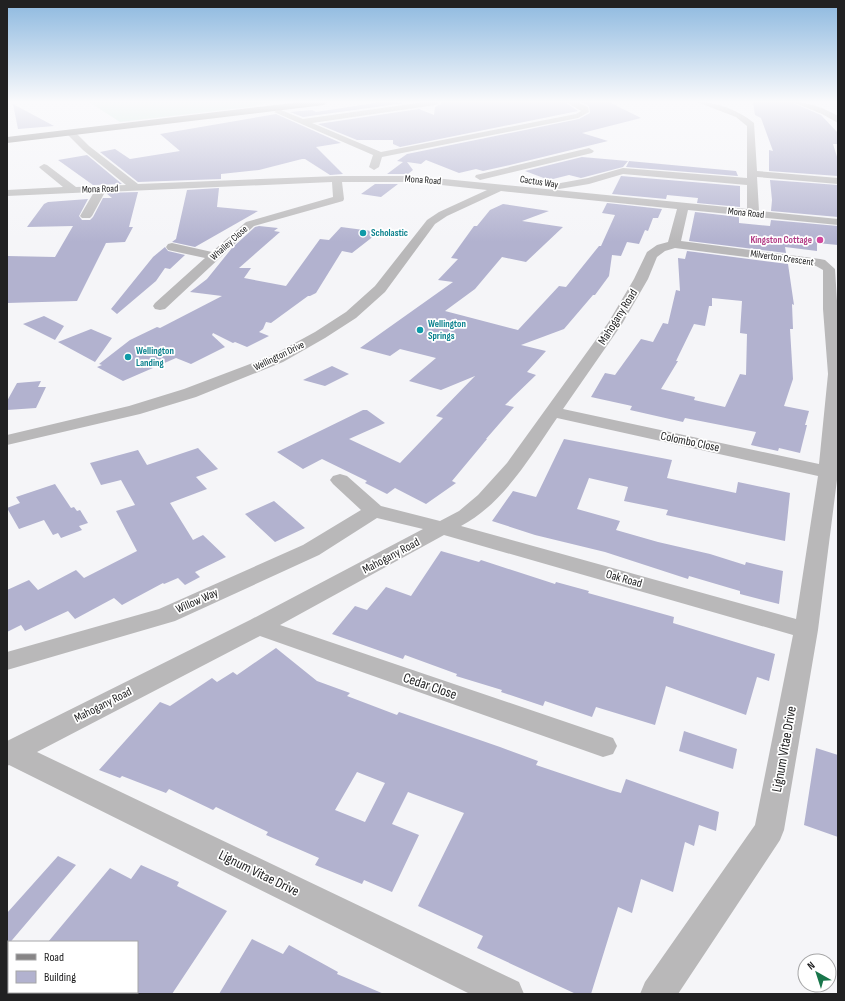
<svg xmlns="http://www.w3.org/2000/svg" width="845" height="1001" viewBox="0 0 845 1001" font-family="'Sofia Sans Condensed',sans-serif">
	<rect width="100%" height="100%" fill="#f5f5f8"/>
	<!-- green -->
	<path fill="#cbe8da" d="M89 102H271L249 107 120 122Z"/>
	<!-- building -->
	<path fill="#b2b2cf" fill-rule="evenodd" d="M381 102 405 103 303 117 290 112 312 110 316 112Z
		M441 102H565L578 111 400 147 393 144V140H357L318 124 419 109 434 115 435 107 441 104Z
		M581 102H609L641 118 582 133 608 141 510 165 483 171 476 169 459 173 426 160 421 164 407 162 413 170 408 174H387L403 162 397 161 407 154 579 119 590 113 589 106Z
		M753 102H791L821 115 838 133V144H833L838 160V176L769 171V150L773 151 761 118 755 115Z
		M13 104 54 126 18 129Z
		M276 114 341 143 316 147 343 174 330 175 305 159H302L259 170 221 174V179L138 182 100 152 115 149 130 159 180 151 160 134Z
		M87 155 122 184 93 185 58 160Z
		M582 157 628 161 623 167 581 178 569 175 549 180 525 171Z
		M629 161 736 171 738 176 626 167Z
		M621 176 740 186V207L697 203 698 198 667 195 666 199 612 194Z
		M770 180 838 185V217L771 211 772 200Z
		M375 184H398L381 197 361 194Z
		M219 188 217 207 258 211 195 247 172 242 176 239 187 190Z
		M138 192 129 227H133L125 242 106 243 77 301 7 303V256L55 257 73 226 27 227 44 204 48 202 88 199 79 216 82 220H90L93 217 103 198H112L106 193Z
		M607 203 662 209 658 218H653L648 231 645 230 639 244 627 242 621 256 612 255 609 276 595 295H593L564 329 521 345 546 351 527 372 536 375 505 405 514 407 486 439H487L452 481 456 483 426 504 395 488 387 494 365 483 367 481 322 459 303 469 277 452 363 410H367L385 423 349 439 400 463 443 418 436 416 475 376 441 390 409 381 436 358 400 349 390 356 360 348 453 282 438 280 458 259 451 258 474 226H477L490 210 503 204 549 211 522 221 563 227 526 262 502 257 475 289 445 311 518 330 559 286 566 287 599 246H601L615 215 602 213Z
		M695 212 739 217V223L770 226 771 220 838 226V245L817 243V251L785 247 786 253 689 241Z
		M259 226 278 228 274 231 280 232 239 268H251L244 278 286 286 320 239 329 240 341 227 379 232 352 253 342 251 316 293 310 296H308L271 323 266 322 263 329 259 332 269 336 247 347 235 342 233 343 213 333 212 335 225 347 191 364 176 358 123 381 97 367 102 365 99 364 130 340 157 327 160 328 222 296 190 292 207 279 232 248 255 227Z
		M165 247 168 251 185 255 170 269 165 268 156 281 117 314 111 309 153 257Z
		M687 251 788 264 794 305 792 304 793 329H790L793 379 784 406 809 411 805 425H807L800 453 779 448 778 451 751 445 756 432 685 418 683 422 630 410 632 406 591 397 605 373 615 375 641 339 653 342 663 323 668 324 676 290 680 291 678 258 685 259ZM712 298 742 301 740 333 747 334 746 375 740 374 725 407 694 400 695 397 661 389 678 361H676L694 324 705 326 709 306H712Z
		M44 316 64 326 55 340 23 324Z
		M91 329 112 338 95 362 58 342Z
		M332 366 349 374 325 386 303 380Z
		M41 381 38 387H46L36 408 7 410V401L17 383Z
		M564 439 672 460 667 478 736 493 738 482 790 493 785 541 666 515 668 510 624 501 628 487 589 478 577 509 620 521 616 530 658 542 710 554 745 565 746 562 783 571 779 604 740 594V591L689 576 688 579 605 552 535 535 492 521 513 491 536 497Z
		M198 448 218 469 196 477 207 489 170 503 193 540 203 535 226 557 195 572 200 577 185 585 178 578 164 584 163 583 122 605 114 598 75 619 68 611 25 631 21 625 7 632V590L29 580 38 590 76 570 84 578 137 551 116 511 135 505 121 480 101 485 90 463 138 450 147 465Z
		M55 484 71 508 74 507 77 511 80 510 88 523 79 526 82 530 61 538 58 533 53 535 44 520 19 529 7 508 20 503 16 497Z
		M274 501 305 528 275 542 245 514Z
		M441 551 479 562 481 560 555 584 556 582 589 591 588 593 674 617 673 623 775 654 769 681 757 677 746 715 666 686 655 725 596 707 592 717 545 701 543 706 501 692 502 690 456 676 457 674 405 655 403 659 332 634 355 606 367 610 386 587 411 596Z
		M276 648 317 681 350 693 347 696 397 715 399 712 500 747 538 761 536 765 610 790 621 793 626 779 719 812 716 831 699 825 694 846 685 842 673 892 641 879 632 913 618 907 591 994H576L477 948 483 936 418 906 464 813 408 792 392 824 419 835 392 892 364 880 362 884 315 865 319 858 266 835 268 832 216 807 213 810 169 789 166 793 122 776 120 778 99 770 160 702 170 706 212 678 217 682 233 672 237 675ZM357 772 385 783 365 822 335 810Z
		M684 731 737 749 733 769 679 751Z
		M816 748 838 755V837L804 825Z
		M58 856 76 865 7 946V913Z
		M141 865 179 882 177 886 227 911 172 994H137V942H48L110 868 131 879Z
		M252 939 283 954 289 945 338 972 337 974 384 994H219Z"/>
	<g fill="none" stroke-linecap="round" stroke-linejoin="round">
		<!-- minor -->
		<path fill="#b9b8b9" fill-rule="evenodd" d="M425 102 440 103 436 105 312 123 381 152 576 114 581 111 566 102H577L588 107 589 112 578 118 382 157 379 167 374 170 369 167 373 155 274 112 278 110H281L303 119Z
			M697 102C718 102 738 110 754 123L757 171 838 178V184L757 177 759 211 838 219V225L688 210 681 241 820 259 825 260 835 269 838 317V472L818 630 784 830 780 840 678 994H640L645 982 755 825 793 635 444 535 280 625 613 738 617 746 613 754 603 757 260 636 37 752 519 982 524 994H470L9 765 7 766V741L250 620 423 529 377 518 319 555 175 621 7 670V652L159 609 303 545 361 510 333 484 330 480 333 476 340 474 347 476 381 506 440 521 459 511 478 495 507 463 608 323 634 279 647 252 657 245 668 242 677 209 501 191 447 216 435 224 385 292 356 318 325 338 283 362 196 397 140 414 7 445V435L129 406 184 389 271 356 315 332 346 312 375 286 427 220 439 212 487 190 414 182H342L344 199 343 201 254 226 165 309 160 310 155 309 153 306 155 303 205 258 168 250 166 247 168 244 172 243 212 252 246 222 333 197 332 182 105 192 92 216 90 218H82L80 216 94 192 7 196V190L63 187 41 169 39 167 44 164 47 165 76 187 126 185 83 150 67 134 66 132 67 130H73L89 146 138 184 337 176H414L747 209V185L623 174 589 184 559 189 554 186 555 184 588 178 623 168 747 178V126L736 117ZM675 248 816 266 823 270V309L828 374 819 464 563 409 622 324 648 279 657 257 665 251ZM557 418 818 476 796 619 461 526C504 503 530 457 557 418Z
			M792 102C809 102 824 108 838 116V123L822 114Z
			M589 148 594 151 592 153 480 180 475 177 476 175Z"/>
		<!-- major -->
		<path fill="#878586" fill-rule="evenodd" d="M301 102H328L324 105 7 143V137Z"/>
	</g>
	<!-- sky -->
	<linearGradient id="sky" x2="0" y2="1"><stop stop-color="#8cb8df"/><stop offset="0.42" stop-color="#fafafc"/><stop offset="1" stop-color="#fafafc" stop-opacity="0"/></linearGradient>
	<rect width="845" height="242" fill="url(#sky)"/>
	<!-- markers -->
	<g fill="#0f9aa8" stroke="#fff" stroke-width="1.5">
		<circle cx="363" cy="233" r="4"/>
		<circle cx="420" cy="330" r="4"/>
		<circle cx="128" cy="357" r="4"/>
	</g>
	<circle fill="#d1479c" stroke="#fff" stroke-width="1.5" cx="820" cy="240" r="4"/>
	<g text-anchor="middle" dominant-baseline="central" stroke-width="3.5" stroke-linejoin="round" paint-order="stroke">
		<!-- far-street labels -->
		<g font-size="10" fill="#212122" stroke="#fff">
			<text transform="translate(423 180) rotate(4)">Mona Road</text>
			<text transform="translate(539 182) rotate(9)">Cactus Way</text>
			<text transform="translate(100 189) rotate(-2)">Mona Road</text>
			<text transform="translate(746 213) rotate(6)">Mona Road</text>
			<text transform="translate(229 243) rotate(-42)">Whalley Close</text>
			<text transform="translate(782 258) rotate(8)">Milverton Crescent</text>
			<text transform="translate(279 356) rotate(-26)">Wellington Drive</text>
		</g>
		<!-- far-culture labels -->
		<g font-size="10" font-weight="bold" fill="#0d838f" stroke="#fff" text-anchor="start">
			<text x="371" y="233">Scholastic</text>
			<text x="428" y="324">Wellington<tspan x="428" dy="12">Springs</tspan></text>
			<text x="136" y="351">Wellington<tspan x="136" dy="12">Landing</tspan></text>
		</g>
		<!-- far-hotel labels -->
		<g font-size="10" font-weight="bold" fill="#b23c85" stroke="#fff" text-anchor="end">
			<text x="812" y="240">Kingston Cottage</text>
		</g>
		<!-- street labels -->
		<g font-size="12" fill="#212122" stroke="#fff">
			<text transform="translate(618 317) rotate(-58)">Mahogany Road</text>
			<text transform="translate(690 442) rotate(12)">Colombo Close</text>
			<text transform="translate(391 556) rotate(-28)">Mahogany Road</text>
			<text transform="translate(624 579) rotate(16)">Oak Road</text>
			<text transform="translate(197 601) rotate(-24)">Willow Way</text>
			<text transform="translate(103 705) rotate(-27)">Mahogany Road</text>
		</g>
		<!-- near-street labels -->
		<g font-size="14" fill="#212122" stroke="#fff">
			<text transform="translate(430 686) rotate(19)">Cedar Close</text>
			<text transform="translate(784 749) rotate(-80)">Lignum Vitae Drive</text>
			<text transform="translate(259 873) rotate(26)">Lignum Vitae Drive</text>
		</g>
	</g>
	<!-- border -->
	<rect width="845" height="1001" fill="none" stroke="#212122" stroke-width="16"/>
	<!-- legend -->
	<rect x="8" y="941" width="130" height="52" fill="#ffffff" stroke="#a6a6a7"/>
	<rect x="16" y="954" width="20" height="6" fill="#878586" stroke="#a6a6a7"/>
	<text x="44" y="961" font-size="12" fill="#212122">Road</text>
	<rect x="16" y="971" width="20" height="12" fill="#b2b2cf" stroke="#a6a6a7"/>
	<text x="44" y="981" font-size="12" fill="#212122">Building</text>
	<!-- north arrow -->
	<g transform="translate(817 973) rotate(321)"><circle r="19" fill="#ffffff" stroke="#a6a6a7"/>
	<path d="M0-3L7 15L0 10L-7 15Z" fill="#19764b"/>
	<text y="-6" font-size="11" font-weight="bold" text-anchor="middle" fill="#212122">N</text>
	</g>
</svg>
